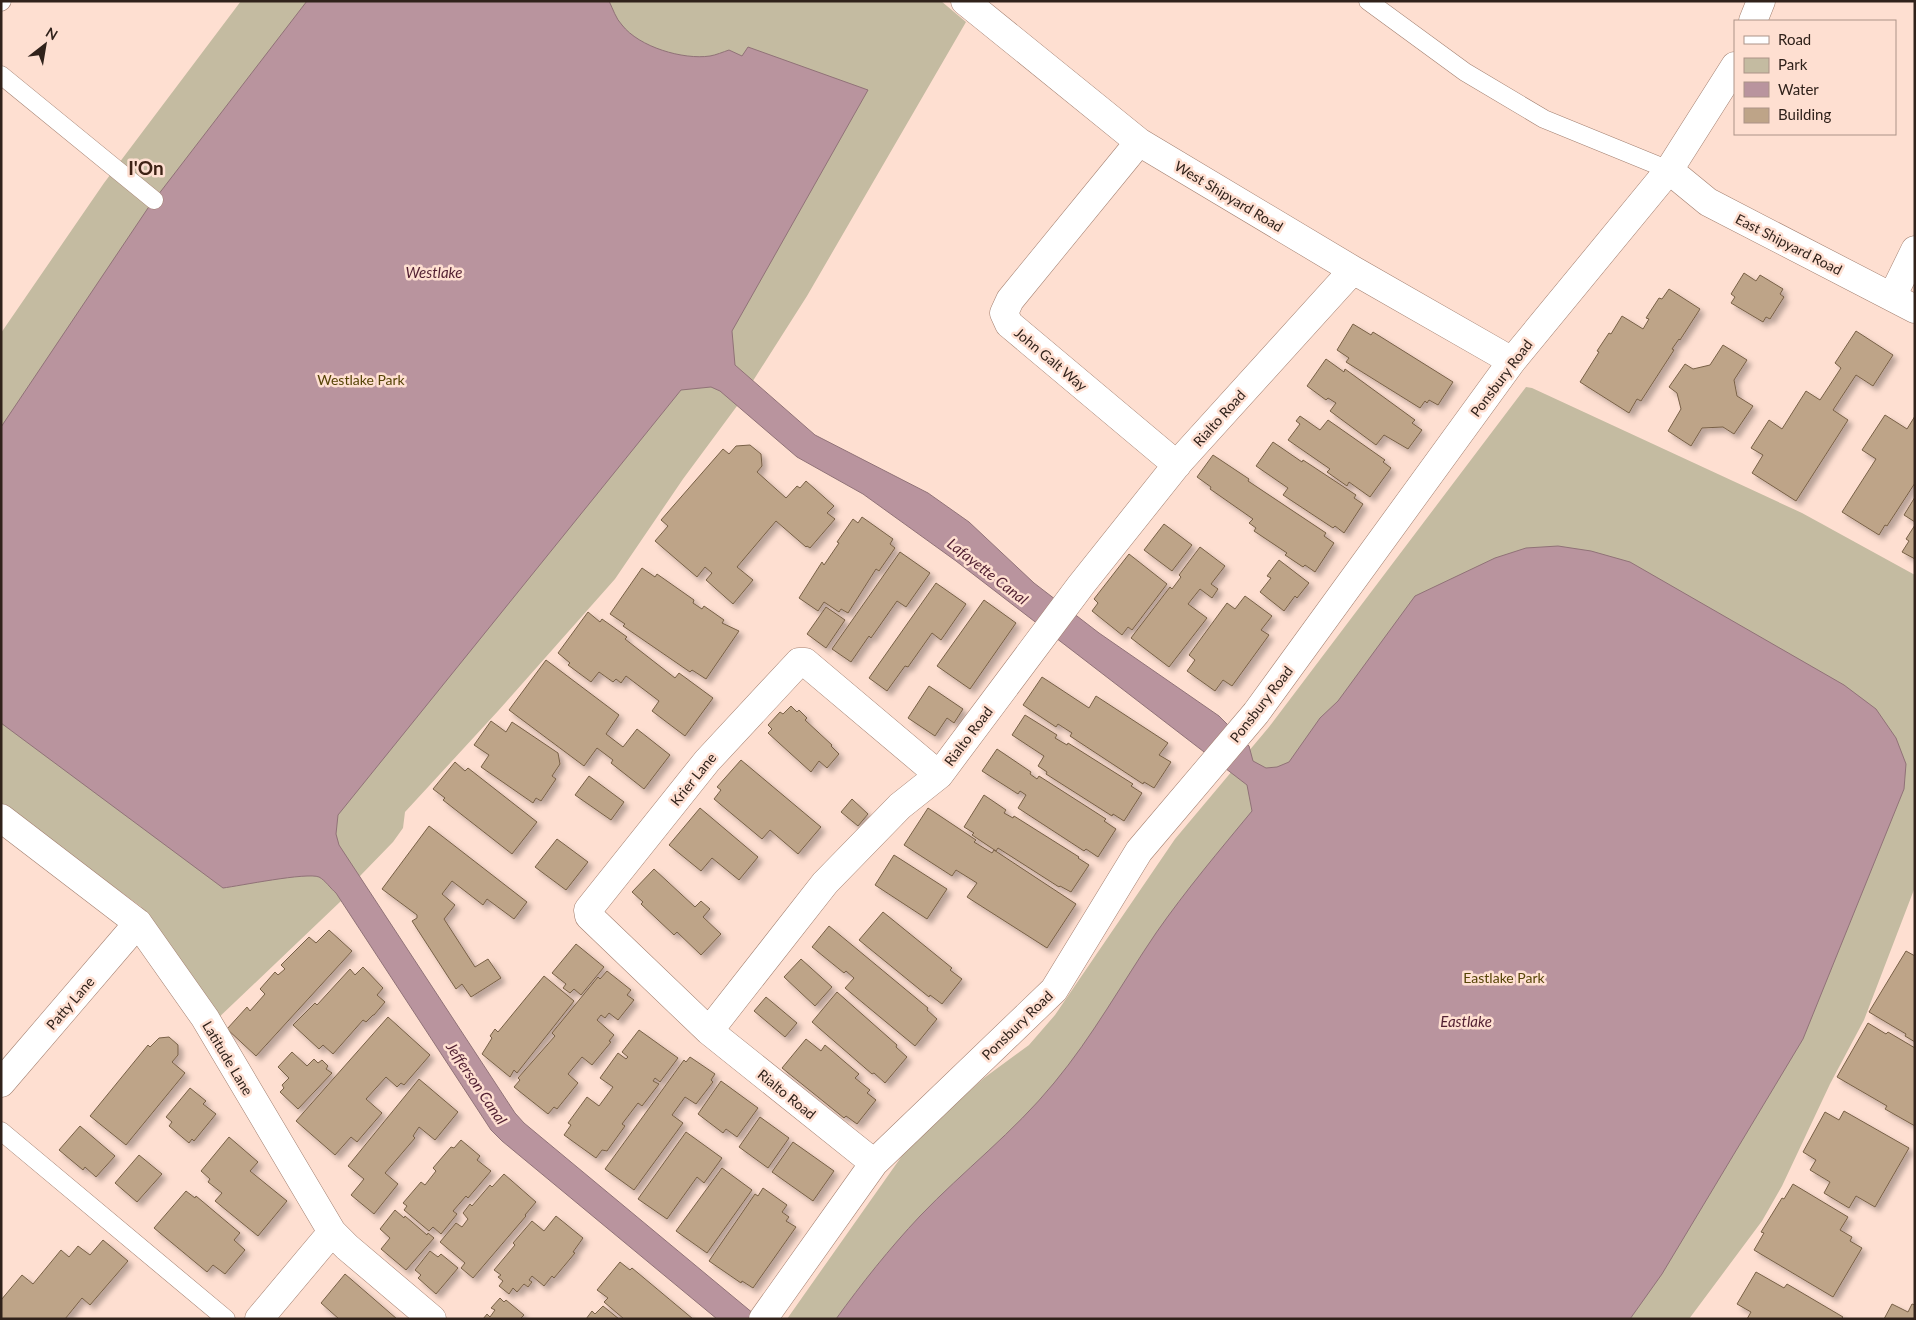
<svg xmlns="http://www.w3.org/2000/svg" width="1916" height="1320" viewBox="0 0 1916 1320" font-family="Lato,sans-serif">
	<defs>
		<filter id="shadow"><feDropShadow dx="4.5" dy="4.5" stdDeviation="2.5" flood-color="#0004"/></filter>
	</defs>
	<rect width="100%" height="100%" fill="#fedfd1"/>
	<!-- green -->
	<path fill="#c4bba1" d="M241 1H941L966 22 807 296 737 406 683 479 615 579 498 711 405 812 403 828 393 842 360 876 341 901 214 1022 164 936 140 906 1 804V333L104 183Z
		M1526 387 1532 388 1802 513 1915 575V887L1864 1020 1830 1084 1782 1186 1762 1221 1689 1319H787L911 1143 984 1078 1029 1045 1055 1015 1175 839 1269 727Z"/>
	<!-- water -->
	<path fill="#b9949e" stroke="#907277" d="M307 1H609C613 9 616 19 622 25 639 47 683 60 710 56 716 55 723 52 729 50L742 56 748 47 868 90 732 331 735 365 815 435 928 493 969 522 1034 583 1099 633 1219 716 1249 746 1253 761 1266 768 1277 767 1289 762 1320 718 1338 701 1415 596 1495 558 1526 548 1558 546 1591 551 1630 562 1844 685 1876 709 1896 738 1906 764 1904 789 1803 1039 1662 1274 1630 1319H836C862 1283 889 1249 920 1216 963 1171 1014 1132 1054 1083 1093 1036 1122 983 1156 933 1186 890 1219 851 1252 811L1247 785 956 561 863 494 797 457 720 391 711 387 681 390 338 815 336 834 339 845 515 1113 524 1123 760 1319H717L502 1141 491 1130 336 893C331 889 325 880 319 877 307 872 239 886 223 888L1 723V427L148 208Z"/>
	<!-- building -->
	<path fill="#bea488" stroke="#786046" filter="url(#shadow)" d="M1744 273 1756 281 1760 275 1783 289 1780 294 1784 297 1770 319 1766 317 1763 322 1731 303 1735 297 1731 294Z
		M1669 289 1700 309 1680 340 1679 339 1672 349 1674 350 1641 401 1637 399 1629 413 1580 382 1599 352 1597 351 1609 333 1611 334 1622 316 1643 329 1649 319 1646 318 1659 298 1662 299Z
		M1353 324 1371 335 1373 332 1453 382 1438 405 1429 400 1427 403 1425 401 1420 408 1346 362 1349 358 1337 350Z
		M1856 331 1893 355 1873 386 1856 375 1833 410 1848 420 1796 501 1752 473 1763 455 1751 448 1769 420 1782 429 1806 391 1820 400 1841 368 1835 363Z
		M1723 345 1747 360 1734 380 1737 396 1753 406 1734 434 1723 427 1702 428 1691 446 1668 431 1681 409 1677 393 1669 387 1685 364 1693 369 1710 365Z
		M1326 359 1344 372 1345 369 1415 420 1412 423 1422 430 1408 449 1384 435 1376 445 1330 411 1336 403 1328 398 1326 400 1307 386Z
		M1885 415 1907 429 1915 416V483L1887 526 1885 525 1879 535 1842 512 1876 459 1862 450Z
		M1300 416 1320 430 1328 420 1385 460 1383 462 1391 468 1370 497 1349 482 1347 486 1327 472 1330 469 1288 440 1300 424 1296 421Z
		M1273 442 1302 462 1303 460 1356 495 1354 498 1363 504 1344 533 1335 526 1333 528 1283 495 1288 488 1256 466Z
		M750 445 761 454 762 466 757 472 786 498 797 486 800 488 806 481 834 506 827 513 835 519 810 548 807 546 806 547 776 521 737 567 753 580 733 604 706 580 712 573 705 567 697 577 655 541 668 526 661 520 723 449 729 454 736 446Z
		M1213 455 1249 479 1248 481 1326 533 1324 536 1334 543 1315 572 1305 565 1303 567 1285 555 1287 553 1254 531 1256 528 1249 523 1253 519 1210 489 1211 487 1197 477Z
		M1915 497V522L1904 515Z
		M862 517 893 539 890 544 895 548 879 571 876 569 848 613 841 609 839 612 824 602 818 611 799 598 822 562 824 565 839 543 837 542 853 519 858 523Z
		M1164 524 1192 545 1172 571 1144 550Z
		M1915 525V559L1902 552 1909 541 1906 539Z
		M1200 547 1225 566 1211 584 1218 589 1212 598 1200 589 1188 604 1207 618 1169 667 1131 638 1170 587 1172 589 1181 577 1179 575Z
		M900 552 930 573 906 607 897 601 871 638 869 636 851 662 832 649Z
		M1129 554 1167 584 1132 630 1128 627 1122 635 1092 611 1098 603 1094 599Z
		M1279 560 1309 583 1297 598 1295 596 1284 611 1260 592 1271 578 1267 576Z
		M642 568 655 577 657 574 694 600 693 603 702 609 704 606 724 620 722 623 739 631 706 679 692 670 690 672 623 626 625 624 610 614Z
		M936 583 966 604 941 640 932 633 908 667 905 666 887 691 869 678Z
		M1245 596 1272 616 1261 630 1269 635 1232 686 1223 680 1215 691 1187 671 1195 660 1189 655 1227 603 1235 609Z
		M984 600 1016 623 970 689 937 666Z
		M826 607 845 620 826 648 807 634Z
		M588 612 600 622 602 619 627 637 625 639 675 678 679 673 713 698 685 736 652 711 659 701 626 676 621 683 616 679 613 682 599 672 591 682 568 665 570 663 558 653Z
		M546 660 619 715 606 734 623 747 637 729 670 755 644 789 611 763 613 760 597 748 584 766 509 710Z
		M1042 677 1089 708 1096 696 1168 743 1159 755 1171 762 1154 788 1144 782 1143 784 1070 736 1072 733 1058 724 1056 727 1023 705Z
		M929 686 963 709 954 723 947 718 935 736 908 718Z
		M791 706 797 712 799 710 807 718 805 720 832 745 831 746 839 754 827 768 819 761 811 772 768 733 772 729 768 725 780 712 783 714Z
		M1025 715 1057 735 1055 738 1067 745 1068 743 1133 784 1131 786 1142 793 1124 821 1113 814 1112 816 1046 774 1047 772 1038 766 1044 756 1012 735Z
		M491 721 506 732 512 722 558 753 560 764 552 776 556 779 541 801 536 798 533 803 481 767 489 755 474 745Z
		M997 749 1031 772 1030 774 1037 779 1039 776 1106 819 1104 821 1116 829 1098 857 1086 849 1084 851 1018 808 1026 795 1020 791 1018 794 982 771Z
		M741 760 821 827 798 854 770 830 762 839 714 799 721 790 717 787Z
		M455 762 465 771 468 768 537 822 512 854 443 800 445 798 433 789Z
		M589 776 624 802 611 820 575 795Z
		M984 795 1006 810 1004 813 1013 818 1014 816 1079 857 1078 858 1089 865 1071 892 1060 886 1059 887 998 848 996 851 972 835 974 833 964 827Z
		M852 799 868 814 858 826 841 812Z
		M700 808 758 857 739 880 712 858 701 871 669 845Z
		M928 808 976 840 974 842 992 853 994 850 1076 904 1047 948 967 897 977 883 956 870 952 876 904 845Z
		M429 826 527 902 514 919 487 899 483 905 452 881 442 894 455 905 444 919 475 967 488 959 501 978 471 997 462 984 456 989 412 921 417 918V915L382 889Z
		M557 839 588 862 566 890 535 867Z
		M894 855 947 889 927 919 875 885Z
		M654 869 695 907 701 901 710 909 703 917 721 934 701 955 677 932 674 935 641 904 643 902 632 892Z
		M883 912 952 968 950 970 962 979 942 1004 930 995 929 997 859 940Z
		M829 926 928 1008 927 1010 937 1019 915 1046 845 988 854 978 846 971 844 973 812 947Z
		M329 930 352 951 256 1056 227 1029 247 1007 250 1011 265 994 260 989 275 972 278 975 285 969 281 965 309 937 316 943Z
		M576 944 604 967 581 995 574 989 570 993 563 988 566 984 552 973Z
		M1906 951 1915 956V1042L1905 1036 1906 1034 1869 1012Z
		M801 959 832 987 815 1006 784 977Z
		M363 967 383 988 377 995 385 1002 374 1015H373L366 1022 363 1020 333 1054 323 1045 319 1049 293 1025 315 1003 317 1005 350 969 355 975Z
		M607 971 631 990 627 995 634 1000 618 1020 609 1013 605 1018 601 1015 597 1020 614 1035 609 1041 611 1042 592 1065 582 1057 568 1074 578 1083 557 1109 554 1107 548 1114 514 1087 520 1080 518 1078 555 1036 552 1033 598 977 600 979Z
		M544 976 574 1001 517 1073 514 1070 510 1077 482 1054 492 1038 490 1036 495 1029 498 1032Z
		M837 992 897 1045 896 1047 907 1057 885 1083 874 1073 872 1074 812 1022Z
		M766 997 797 1023 785 1037 754 1011Z
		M388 1017 430 1055 404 1085 401 1083 397 1087 386 1077 366 1099 382 1113 357 1142 351 1137 335 1155 296 1121Z
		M1868 1023 1886 1034 1888 1032 1915 1048V1126L1885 1109 1887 1106 1837 1077Z
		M639 1030 678 1058 660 1082 655 1078 653 1081 659 1084 642 1106 638 1103 622 1124 625 1126 607 1151 602 1150 596 1158 564 1135 571 1125 568 1123 587 1097 599 1106 613 1087 600 1078 618 1053 626 1059 628 1057 622 1052Z
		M169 1037 178 1045V1055L172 1062 185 1073 126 1145 90 1116 148 1045 150 1047 159 1038Z
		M806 1039 821 1051 825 1045 859 1074 855 1078 870 1090 867 1093 876 1100 857 1124 846 1116 844 1118 782 1068Z
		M292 1052 307 1066 314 1059 318 1063 322 1060 328 1066 326 1069 332 1073 298 1109 280 1092 284 1088 282 1085 289 1078 278 1067Z
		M690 1057 715 1074 711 1080 713 1082 696 1104 685 1097 672 1115 683 1123 634 1190 605 1169 684 1060 686 1062Z
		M419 1079 458 1112 435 1140 419 1127 413 1136 415 1138 385 1173 398 1184 374 1214 351 1195 364 1179 348 1166Z
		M721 1081 758 1108 737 1137 726 1129 723 1133 698 1114Z
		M190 1088 206 1101 203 1104 216 1114 194 1141 192 1139 189 1143 169 1126 172 1122 166 1117Z
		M1844 1111 1909 1148 1875 1207 1856 1196 1849 1208 1824 1193 1830 1182 1810 1170 1816 1160 1803 1152 1825 1112 1839 1120Z
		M760 1117 789 1138 768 1168 739 1147Z
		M80 1126 115 1156 96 1177 85 1167 83 1170 59 1150Z
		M686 1132 722 1158 704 1183 697 1177 667 1219 638 1199Z
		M229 1137 258 1162 250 1171 287 1201 258 1236 215 1201 222 1193 208 1182 210 1179 201 1171Z
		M461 1140 480 1156 477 1160 491 1171 468 1198 466 1196 453 1211 457 1214 441 1234 433 1227 429 1231 404 1210 407 1206 403 1203 421 1182 425 1185 436 1171 433 1168 451 1147 454 1148Z
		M793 1142 834 1171 813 1201 772 1172Z
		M139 1155 162 1174 137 1202 115 1183Z
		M722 1168 752 1190 707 1253 676 1231Z
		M504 1174 536 1202 525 1215 526 1216 473 1278 461 1268 465 1263 440 1242 456 1223 462 1227 468 1219 463 1213 470 1204 472 1206 490 1185 492 1187Z
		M1793 1184 1848 1217 1840 1230 1852 1237 1850 1241 1862 1248 1833 1297 1754 1250 1764 1233 1761 1232 1782 1198 1784 1199Z
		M763 1188 787 1205 782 1212 789 1217 786 1221 796 1227 753 1288 742 1281 741 1283 709 1261 755 1194 758 1196Z
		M186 1191 195 1198 196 1196 240 1233 234 1240 245 1250 225 1274 213 1265 207 1272 154 1228Z
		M395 1210 404 1218 405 1216 427 1235 428 1233 434 1238 406 1270 381 1249 390 1238 380 1229Z
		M556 1216 583 1238 573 1252 575 1253 554 1278 552 1276 544 1286 532 1276 529 1280 532 1282 528 1287 524 1284 517 1292 513 1288 509 1294 499 1286 503 1281 498 1277 501 1275 494 1270 515 1245 513 1243 532 1221 544 1231Z
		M103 1240 128 1261 90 1305 82 1298 65 1319H1V1300L22 1275 33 1284 61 1250 69 1257 78 1246 90 1255Z
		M430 1251 438 1257 441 1254 458 1268 436 1294 418 1278 421 1275 415 1270Z
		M620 1262 630 1270 632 1268 693 1319H624L604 1302 608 1298 597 1290Z
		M1756 1272 1784 1288 1787 1284 1843 1317 1841 1319H1747L1751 1312 1737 1304Z
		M345 1274 397 1319H339L321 1303Z
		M500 1298 504 1302 506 1300 524 1315 520 1319H483L487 1314 490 1317 495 1310 491 1308Z
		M1892 1304 1908 1312 1912 1304 1915 1305V1319H1884Z
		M603 1306 619 1319H586L592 1311 595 1314Z"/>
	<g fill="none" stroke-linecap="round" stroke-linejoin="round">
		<defs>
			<path id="service" d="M1368 1 1465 72 1544 119 1669 170
				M1 2 2 1
				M1 75 154 200
				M1 1131 226 1319"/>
			<path id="minor" d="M965 1 1139 142 1353 270 1512 361
				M1753 21 1761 1
				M1139 142 1010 300 1004 313 1009 324 1177 465
				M1669 170 1708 202 1915 309
				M1892 297 1915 250
				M1 818 138 923 205 1018 332 1232 347 1247 432 1319
				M709 1031 589 916 588 910 707 761 799 662H805L939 775
				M1 1083 138 923
				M874 1163 709 1031 825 883 900 806 939 775 1081 585 1179 462 1353 270
				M259 1319 332 1232
				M763 1319 874 1163 1054 990 1139 851 1256 713 1512 361 1669 170 1735 66"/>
		</defs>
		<!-- service casing -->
		<use href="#service" stroke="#a27f6f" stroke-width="19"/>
		<!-- minor casing -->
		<use href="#minor" stroke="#a27f6f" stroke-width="29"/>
		<!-- service -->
		<use href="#service" stroke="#fff" stroke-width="18"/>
		<!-- minor -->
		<use href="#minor" stroke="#fff" stroke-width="28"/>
	</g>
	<g text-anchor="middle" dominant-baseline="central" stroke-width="5" stroke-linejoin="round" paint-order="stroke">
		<!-- street labels -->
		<g font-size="14" fill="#30221b" stroke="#fedfd1">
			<text transform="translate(1229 196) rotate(31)">West Shipyard Road</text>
			<text transform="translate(1789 244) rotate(27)">East Shipyard Road</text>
			<text transform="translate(1051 359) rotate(40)">John Galt Way</text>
			<text transform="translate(1501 378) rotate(-53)">Ponsbury Road</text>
			<text transform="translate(1219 418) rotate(-48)">Rialto Road</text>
			<text transform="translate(1261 704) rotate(-52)">Ponsbury Road</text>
			<text transform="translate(968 736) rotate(-53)">Rialto Road</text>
			<text transform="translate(693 779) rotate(-51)">Krier Lane</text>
			<text transform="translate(70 1003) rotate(-49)">Patty Lane</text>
			<text transform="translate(1017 1025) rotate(-44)">Ponsbury Road</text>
			<text transform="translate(228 1058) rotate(59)">Latitude Lane</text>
			<text transform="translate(787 1094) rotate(39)">Rialto Road</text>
		</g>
		<!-- park labels -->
		<g font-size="14" fill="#564407" stroke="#fedfd1">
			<text x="361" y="379">Westlake Park</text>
			<text x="1504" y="977">Eastlake Park</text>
		</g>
		<!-- water labels -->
		<g font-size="15" font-style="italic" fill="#511f31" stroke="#fedfd1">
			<text x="434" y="272">Westlake</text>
			<text transform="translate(988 571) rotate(38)">Lafayette Canal</text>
			<text x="1466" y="1021">Eastlake</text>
			<text transform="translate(477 1083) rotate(56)">Jefferson Canal</text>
		</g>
		<!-- district labels -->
		<g font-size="19" font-weight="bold" fill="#3e2215" stroke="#fedfd1">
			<text x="146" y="167">I'On</text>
		</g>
	</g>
	<!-- border -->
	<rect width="1916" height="1320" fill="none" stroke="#30221b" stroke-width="5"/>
	<!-- legend -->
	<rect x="1734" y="20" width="162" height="115" fill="#fedfd1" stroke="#ac9388"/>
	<rect x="1744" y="36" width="25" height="8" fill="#ffffff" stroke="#ac9388"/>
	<text x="1778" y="45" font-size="15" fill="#30221b">Road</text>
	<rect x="1744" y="58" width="25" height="15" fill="#c4bba1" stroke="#ac9388"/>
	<text x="1778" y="70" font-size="15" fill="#30221b">Park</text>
	<rect x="1744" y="82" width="25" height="15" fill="#b9949e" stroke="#ac9388"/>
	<text x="1778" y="95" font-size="15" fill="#30221b">Water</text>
	<rect x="1744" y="108" width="25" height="15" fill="#bea488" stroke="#ac9388"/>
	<text x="1778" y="120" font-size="15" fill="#30221b">Building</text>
	<!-- north arrow -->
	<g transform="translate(45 45) rotate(31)" stroke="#fedfd1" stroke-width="4" paint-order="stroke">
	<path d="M0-4L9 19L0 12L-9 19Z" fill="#30221b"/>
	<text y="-8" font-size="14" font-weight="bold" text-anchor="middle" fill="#30221b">N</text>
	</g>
</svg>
